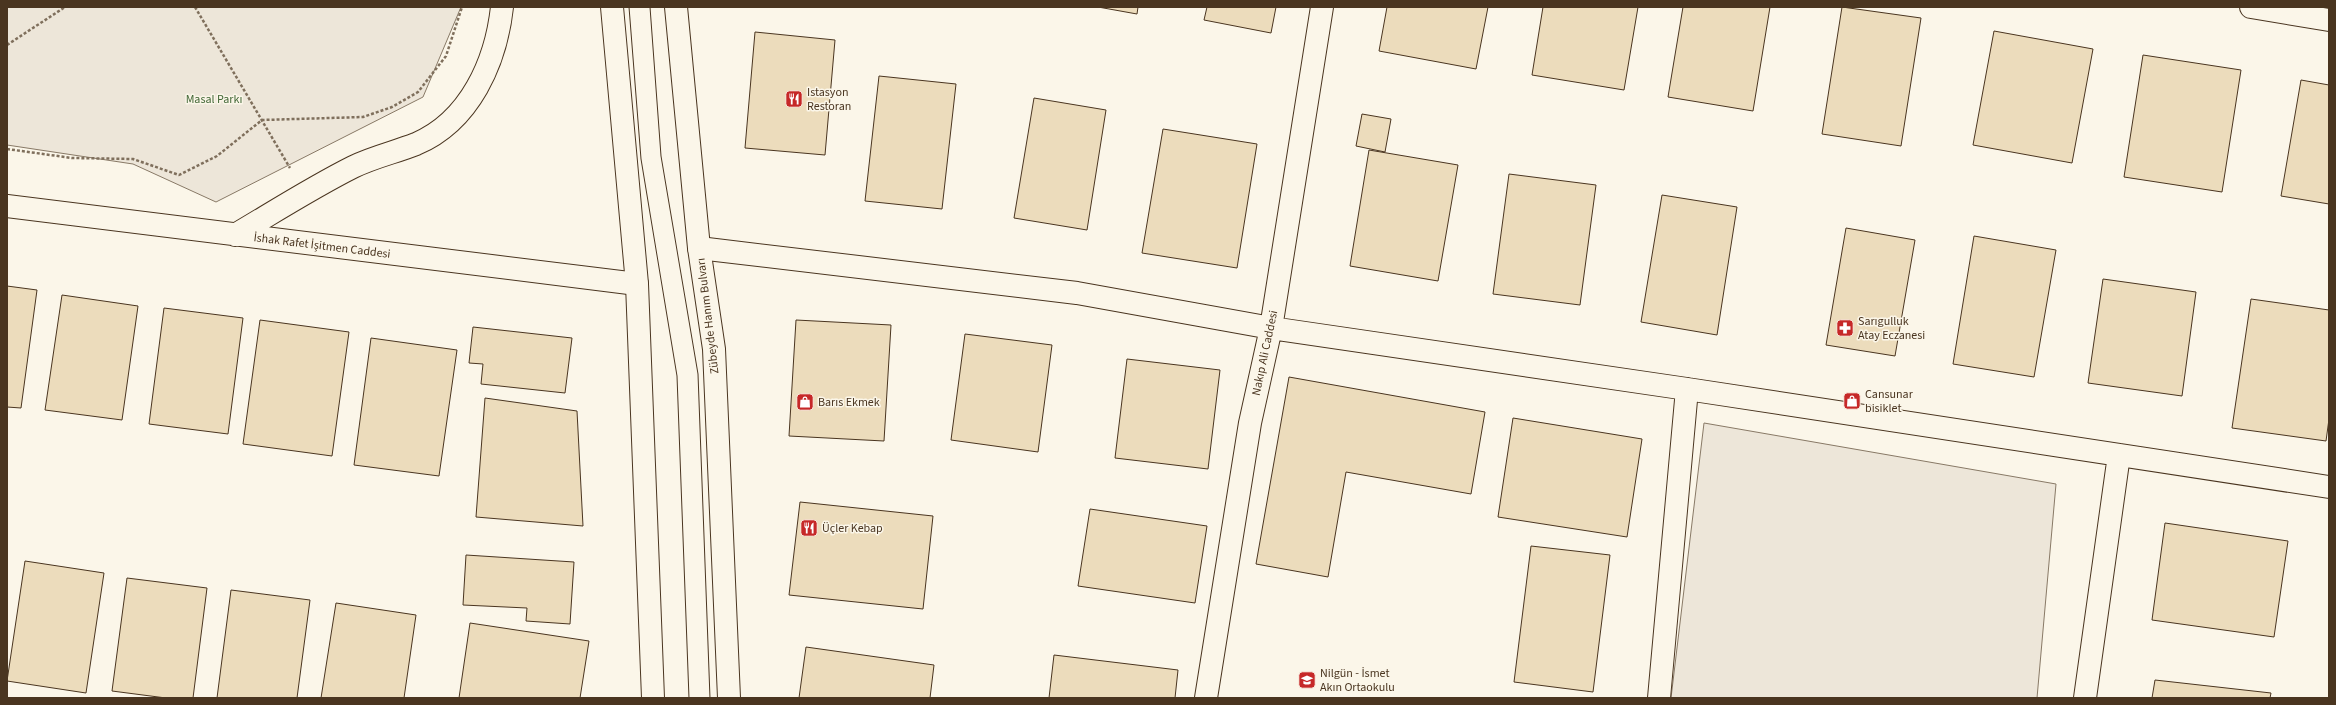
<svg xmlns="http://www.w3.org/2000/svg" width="2336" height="705" viewBox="0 0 2336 705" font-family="'Source Sans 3',sans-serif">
	<rect width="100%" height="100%" fill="#fbf6e9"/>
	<!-- green -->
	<path fill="#ede6d9" stroke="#887966" d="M7 7H461L423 97 216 202 133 164 7 145Z
		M1704 423 2056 484 2037 698H1671Z"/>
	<!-- building -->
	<path fill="#ecdcbc" stroke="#4a3520" d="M1098 7H1138L1137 14Z
		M1207 7H1276L1271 33 1204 20Z
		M1387 7H1488L1476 69 1379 51Z
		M1543 7H1638L1624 90 1532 75Z
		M1683 7H1770L1753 111 1668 97Z
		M1842 7 1921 18 1901 146 1822 134Z
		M1994 31 2093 49 2072 163 1973 145Z
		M755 32 835 40 825 155 745 148Z
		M2143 55 2241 70 2222 192 2124 177Z
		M879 76 956 84 942 209 865 201Z
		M2301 80 2329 85V204L2281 196Z
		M1034 98 1106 110 1087 230 1014 218Z
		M1362 114 1391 119 1385 152 1356 146Z
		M1163 129 1257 144 1237 268 1142 253Z
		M1369 150 1458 165 1438 281 1350 266Z
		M1509 174 1596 185 1580 305 1493 294Z
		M1662 195 1737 207 1717 335 1641 322Z
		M1846 228 1915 240 1895 356 1826 345Z
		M1974 236 2056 250 2034 377 1953 364Z
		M2103 279 2196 292 2182 396 2088 383Z
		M7 286 37 290 21 408 7 407Z
		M62 295 138 306 122 420 45 410Z
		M2251 299 2329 310V419L2326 441 2232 428Z
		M164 308 243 318 228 434 149 424Z
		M260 320 349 332 332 456 243 444Z
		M796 320 891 325 884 441 789 436Z
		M473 327 572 338 565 393 481 384 483 364 469 363Z
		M965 334 1052 345 1038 452 951 440Z
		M371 338 457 350 439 476 354 465Z
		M1127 359 1220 370 1208 469 1115 458Z
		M1289 377 1485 412 1471 494 1346 472 1328 577 1256 564Z
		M485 398 577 411 583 526 476 517Z
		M1513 418 1642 439 1627 537 1498 517Z
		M800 502 933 516 923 609 789 595Z
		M1090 509 1207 526 1195 603 1078 586Z
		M2165 523 2288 541 2274 637 2152 620Z
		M1531 546 1610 555 1593 692 1514 682Z
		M466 555 574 562 570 624 526 621 527 608 463 605Z
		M25 561 104 573 86 693 7 681Z
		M127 578 207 588 193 698H166L112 691Z
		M231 590 310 600 297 698H217Z
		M336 603 416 615 404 698H321Z
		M470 623 589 641 580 698H459Z
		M806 647 934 665 930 698H799Z
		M1054 655 1178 670 1175 698H1049Z
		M2155 680 2271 693 2270 698H2152Z"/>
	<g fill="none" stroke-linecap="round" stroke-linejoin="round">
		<defs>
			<path id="minor" d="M2251 7 2329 20
				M7 206 637 284
				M235 235C274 212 313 187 353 167 373 157 396 152 416 144 470 121 496 62 502 7
				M699 248 1077 293 1271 328 1687 389 2329 487
				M1206 698 1250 423 1271 328 1322 7
				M1659 698 1687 389
				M2085 698 2119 455"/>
			<path id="major" d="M612 7 637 284 653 698
				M676 7 699 248 714 349 729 698"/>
		</defs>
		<!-- minor casing -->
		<use href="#minor" stroke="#4a3520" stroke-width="24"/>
		<!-- major casing -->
		<use href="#major" stroke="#4a3520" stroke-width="24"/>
		<!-- path -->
		<path stroke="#7f6f5c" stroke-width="2.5" stroke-dasharray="3 2" stroke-linecap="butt" d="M195 7 290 168
			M7 45 65 7
			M7 149 72 158 133 159 179 175 217 156 262 120 363 117 392 107 418 92 446 56 462 7"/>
		<!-- minor -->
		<use href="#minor" stroke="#fbf6e9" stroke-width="22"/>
		<!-- major -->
		<use href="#major" stroke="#fbf6e9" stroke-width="22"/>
		<!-- tram -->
		<path stroke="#4a3520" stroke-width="1" d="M629 7 641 159 677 376 689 698
			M650 7 661 156 698 374 710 698"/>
	</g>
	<!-- icons -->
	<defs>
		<symbol id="restaurant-square" viewBox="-11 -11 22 22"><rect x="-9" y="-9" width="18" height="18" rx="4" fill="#c62828" stroke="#fbf6e9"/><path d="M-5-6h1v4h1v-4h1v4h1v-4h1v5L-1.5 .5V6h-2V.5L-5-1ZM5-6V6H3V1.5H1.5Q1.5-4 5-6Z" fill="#fff"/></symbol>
		<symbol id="pharmacy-square" viewBox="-11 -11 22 22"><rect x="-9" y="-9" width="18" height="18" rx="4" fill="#c62828" stroke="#fbf6e9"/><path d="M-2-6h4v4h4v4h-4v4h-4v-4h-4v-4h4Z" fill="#fff"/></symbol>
		<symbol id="shop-square" viewBox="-11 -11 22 22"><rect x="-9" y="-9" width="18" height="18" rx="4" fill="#c62828" stroke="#fbf6e9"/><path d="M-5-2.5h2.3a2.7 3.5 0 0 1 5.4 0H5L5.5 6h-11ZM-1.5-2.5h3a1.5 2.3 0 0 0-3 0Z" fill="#fff"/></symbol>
		<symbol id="school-square" viewBox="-11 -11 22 22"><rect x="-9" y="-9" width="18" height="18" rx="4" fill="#c62828" stroke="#fbf6e9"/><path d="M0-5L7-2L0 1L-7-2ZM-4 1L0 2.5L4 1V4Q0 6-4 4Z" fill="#fff"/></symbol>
	</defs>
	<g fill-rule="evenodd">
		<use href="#restaurant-square" x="784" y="89" width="20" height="20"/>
		<use href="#pharmacy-square" x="1835" y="318" width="20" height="20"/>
		<use href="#shop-square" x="1842" y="391" width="20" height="20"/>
		<use href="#shop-square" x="795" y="392" width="20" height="20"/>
		<use href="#restaurant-square" x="799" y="518" width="20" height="20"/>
		<use href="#school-square" x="1297" y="670" width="20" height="20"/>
	</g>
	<g text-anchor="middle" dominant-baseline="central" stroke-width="3" stroke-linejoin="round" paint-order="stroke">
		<!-- poi labels -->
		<g font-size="12" fill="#4a3520" stroke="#fbf6e9" text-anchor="start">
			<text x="807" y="92">Istasyon<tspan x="807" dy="14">Restoran</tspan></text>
			<text x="1858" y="321">Sarıgulluk<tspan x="1858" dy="14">Atay Eczanesi</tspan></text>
			<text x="1865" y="394">Cansunar<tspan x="1865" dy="14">bisiklet</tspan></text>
			<text x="818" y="402">Barıs Ekmek</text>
			<text x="822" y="528">Üçler Kebap</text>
			<text x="1320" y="673">Nilgün - İsmet<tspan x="1320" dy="14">Akın Ortaokulu</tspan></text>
		</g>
		<!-- park labels -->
		<g font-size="12" fill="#436837" stroke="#fbf6e9">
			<text x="214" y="99">Masal Parkı</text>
		</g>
		<!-- street labels -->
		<g font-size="12" fill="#4a3520" stroke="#fbf6e9">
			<text transform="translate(322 246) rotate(7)">İshak Rafet İşitmen Caddesi</text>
			<text transform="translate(708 316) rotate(-97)">Zübeyde Hanım Bulvarı</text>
			<text transform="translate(1265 353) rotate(-78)">Nakıp Ali Caddesi</text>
		</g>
	</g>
	<!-- border -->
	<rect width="2336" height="705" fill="none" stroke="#4a3520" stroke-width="16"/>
</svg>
